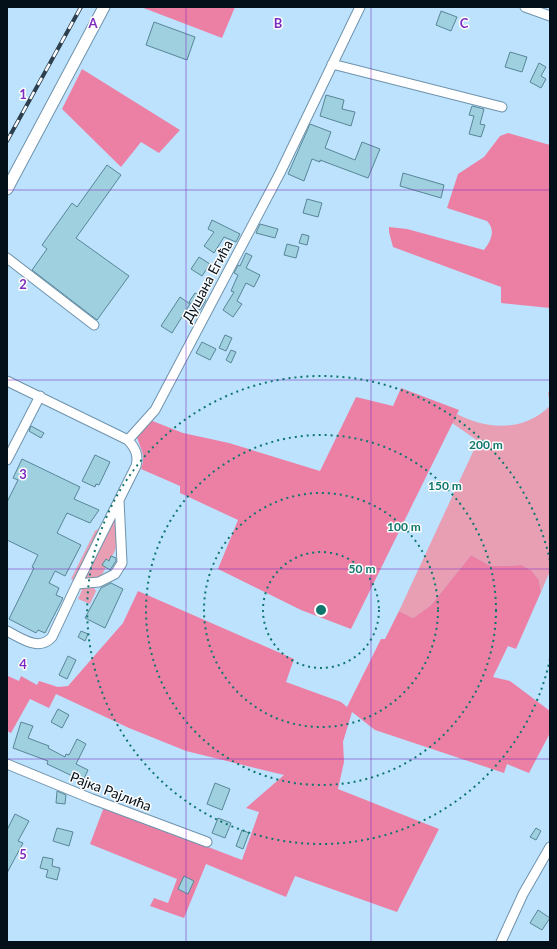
<svg xmlns="http://www.w3.org/2000/svg" width="557" height="949" viewBox="0 0 557 949" font-family="Lato,sans-serif">
	<rect width="100%" height="100%" fill="#bce2fe"/>
	<!-- green -->
	<path fill="#e89fb4" d="M548 392H550V571L541 592 539 580 532 571 522 565 491 566 471 555 431 605 413 618 399 611 478 441 452 423 457 414C488 430 523 432 550 406Z
		M115 514C117 536 122 551 103 565L106 567 101 577 83 582Z
		M101 527 77 582 71 579 95 531Z
		M93 586 96 591 90 604 78 599 82 590 78 588Z"/>
	<!-- forest -->
	<path fill="#ec80a4" d="M141 7H235L222 38Z
		M82 69 180 130 159 153 141 142 121 167 62 109Z
		M508 133 550 145V308L501 303V287L393 247 389 232V227L407 229 484 250C491 241 496 230 487 221L447 208 458 174 484 157 500 136Z
		M401 388 459 410 351 629 301 610 218 569 238 520 180 493V486L141 469C146 454 141 451 137 437L150 420 183 433 229 443 320 471 356 397 393 406Z
		M471 555 491 566 522 565 532 571 539 580 541 592 516 649 508 646 493 677 510 681 550 711V733L529 773 507 764 504 773 375 730 352 712 343 742 344 762 338 789 439 829 397 912 295 876 286 897 206 864 184 918 150 906 154 898 168 903 177 879 90 844 104 807 242 860 259 812 246 808 284 775 186 751 129 728 56 694 49 708 30 699 11 733 7 731 8 676 19 681 21 676 37 685 39 681 58 687 68 686 123 623 138 591 294 659 286 682 341 702 347 707 381 639H385L399 611 413 618 431 605Z"/>
	<!-- building -->
	<path fill="#9fd0e0" stroke="#588695" d="M441 11 457 17 451 31 436 25Z
		M154 22 195 37 187 60 146 45Z
		M510 52 527 57 522 72 505 67Z
		M539 63 546 67 541 76 546 79 541 88 530 82Z
		M326 95 344 100 342 109 355 112 351 126 320 116Z
		M472 106 484 109 480 124 485 125 481 137 469 134 474 116 469 115Z
		M310 124 331 132 325 148 355 160 362 142 380 149 368 178 320 160V162L312 159 304 181 288 174Z
		M107 165 121 175 76 238 129 276 97 320 32 270 47 249 42 245 72 203 77 207Z
		M403 173 444 185 441 198 400 186Z
		M307 199 322 203 318 217 303 213Z
		M212 220 240 234 236 242 224 237 214 253 204 246 214 232 208 229Z
		M260 224 278 229 275 238 256 233Z
		M302 234 309 236 307 245 299 243Z
		M287 244 299 247 296 258 284 255Z
		M246 253 252 256 246 268 260 275 254 287 246 283 237 301 242 304 233 317 223 310 234 292 231 291 238 275 234 273 238 265 240 266Z
		M199 257 210 264 202 276 191 269Z
		M195 293 206 300 200 310 189 302Z
		M180 297 190 304 172 333 161 326Z
		M225 335 232 338 226 351 219 348Z
		M202 342 216 349 210 360 196 353Z
		M231 350 236 352 231 363 226 360Z
		M31 426 44 433 41 438 29 431Z
		M95 455 110 462 99 485 96 484 95 487 82 481Z
		M22 459 80 487 74 499 99 510 90 523 67 513 57 533 81 545 65 576 55 571 49 583 59 588 56 595 63 598 45 633 38 630 36 633 9 619 34 568 32 567 38 555 7 540V502L18 480 13 478Z
		M111 556 116 558V561L110 570 102 565 106 559 109 561Z
		M111 583 123 589 105 628 85 618 101 588Z
		M81 631 88 634 85 641 78 637Z
		M68 656 76 660 67 679 59 675Z
		M58 709 69 715 62 728 51 722Z
		M21 722 33 726 28 738 49 746 48 748 65 757 66 754 69 755 77 739 86 744 76 764 88 770 83 781 47 764 48 761 13 748Z
		M215 783 230 789 222 810 207 804Z
		M57 791 66 795 65 804 56 803Z
		M15 814 29 821 18 841 23 843 7 873V830Z
		M218 818 231 823 225 838 212 833Z
		M57 828 73 832 69 846 53 841Z
		M536 828 541 831 536 840 530 837Z
		M242 830 249 833 243 849 236 846Z
		M43 857 53 859 52 866 60 868 57 880 46 877 48 870 40 868Z
		M184 876 194 881 188 894 178 889Z
		M538 910 550 918 542 930 530 923Z"/>
	<g fill="none" stroke-linecap="round" stroke-linejoin="round">
		<defs>
			<path id="minor" d="M525 7 550 16
				M332 64 502 107
				M7 258 94 325
				M7 381 128 440C135 448 139 455 136 466L119 500 122 563 115 574 99 582 77 584 119 500
				M128 440 155 410 280 173 360 7
				M7 460 40 396
				M7 631C21 638 39 652 52 637L77 584
				M7 764 92 799 207 842
				M501 942 523 894 550 847"/>
			<path id="major" d="M7 189 104 7"/>
		</defs>
		<!-- minor casing -->
		<use href="#minor" stroke="#6f93ac" stroke-width="11"/>
		<!-- major casing -->
		<use href="#major" stroke="#6f93ac" stroke-width="13"/>
		<!-- minor -->
		<use href="#minor" stroke="#fff" stroke-width="9"/>
		<!-- major -->
		<use href="#major" stroke="#fff" stroke-width="11"/>
		<defs>
			<path id="rail" d="M7 141 81 7"/>
		</defs>
		<!-- rail casing -->
		<use href="#rail" stroke="#2d3f4d" stroke-width="4"/>
		<!-- rail -->
		<use href="#rail" stroke="#fdfdfd" stroke-width="2.5" stroke-dasharray="8" stroke-linecap="butt"/>
	</g>
	<!-- grid -->
	<path fill="none" stroke="#7b2cbf" stroke-width="1" stroke-opacity="0.55" d="M186 7V942M371 7V942M7 190H550M7 380H550M7 569H550M7 759H550"/>
	<!-- distance rings -->
	<g fill="none" stroke="#0f766e" stroke-width="2" stroke-dasharray="2 4">
		<circle cx="321" cy="610" r="58"/>
		<circle cx="321" cy="610" r="117"/>
		<circle cx="321" cy="610" r="175"/>
		<path d="M550 659A234 234 0 1 1 550 561"/>
	</g>
	<g text-anchor="middle" dominant-baseline="central" stroke-width="3" stroke-linejoin="round" paint-order="stroke">
		<!-- street labels -->
		<g font-size="14" fill="#030f19" stroke="#fdfdfd">
			<text transform="translate(207 281) rotate(-62)">Душана Егића</text>
			<text transform="translate(111 791) rotate(21)">Рајка Рајлића</text>
		</g>
	</g>
	<g font-size="13" text-anchor="middle" font-weight="bold" fill="#7b2cbf" stroke="#fdfdfd" stroke-width="3" stroke-linejoin="round" paint-order="stroke">
		<text x="93" y="28">A</text>
		<text x="278" y="28">B</text>
		<text x="464" y="28">C</text>
		<text x="23" y="99">1</text>
		<text x="23" y="289">2</text>
		<text x="23" y="479">3</text>
		<text x="23" y="669">4</text>
		<text x="23" y="859">5</text>
	</g>
	<circle cx="321" cy="610" r="6" fill="#0f766e" stroke="#fdfdfd" stroke-width="2"/>
	<g font-size="12" text-anchor="middle" font-weight="bold" fill="#0f766e" stroke="#fdfdfd" stroke-width="3" stroke-linejoin="round" paint-order="stroke">
		<text x="486" y="449">200 m</text>
		<text x="445" y="490">150 m</text>
		<text x="404" y="531">100 m</text>
		<text x="362" y="573">50 m</text>
	</g>
	<!-- border -->
	<rect width="557" height="949" fill="none" stroke="#030f19" stroke-width="16"/>
</svg>
